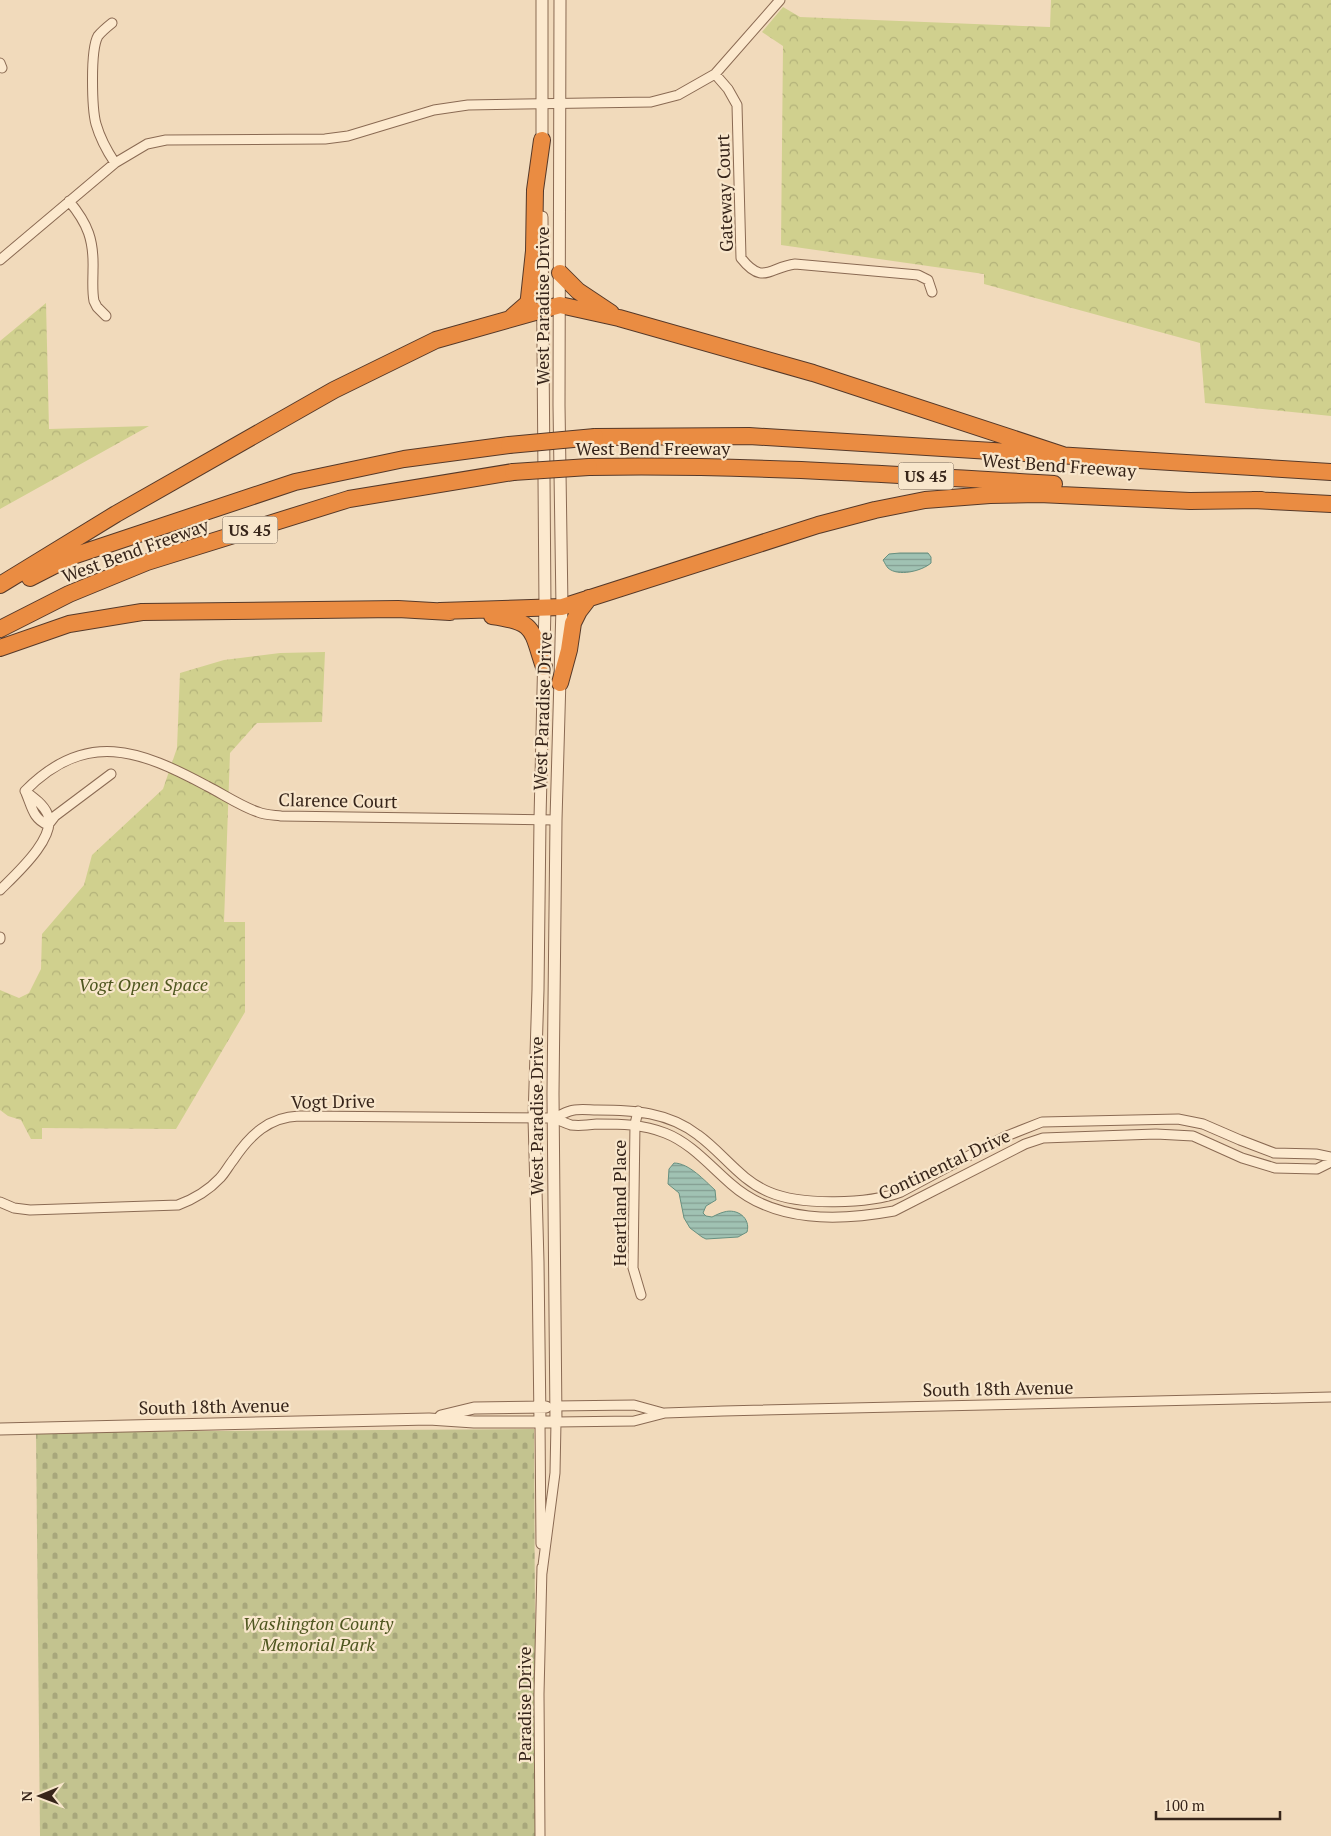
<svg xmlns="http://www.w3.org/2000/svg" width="1331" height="1836" viewBox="0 0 1331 1836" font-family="'PT Serif',serif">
	<defs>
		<pattern id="forest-crowns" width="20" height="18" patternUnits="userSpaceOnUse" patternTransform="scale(1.25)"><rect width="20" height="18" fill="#d0d08e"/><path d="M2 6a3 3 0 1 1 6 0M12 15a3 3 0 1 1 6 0" fill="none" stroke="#b3b27a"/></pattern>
		<pattern id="cemetery-stones" width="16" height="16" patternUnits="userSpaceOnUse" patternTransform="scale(1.25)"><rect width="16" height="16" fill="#c3c38f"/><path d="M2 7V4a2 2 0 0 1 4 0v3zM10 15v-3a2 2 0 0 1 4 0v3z" fill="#a8a77b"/></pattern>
		<pattern id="water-rules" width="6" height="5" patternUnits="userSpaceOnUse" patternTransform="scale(1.25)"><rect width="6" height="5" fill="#a0c2b3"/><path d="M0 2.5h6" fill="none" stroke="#839d91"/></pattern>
	</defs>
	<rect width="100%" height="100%" fill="#f1dabb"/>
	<!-- forest -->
	<path fill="url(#forest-crowns)" d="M1051 0H1331V416L1205 403 1200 343 984 284V274L781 245 783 46 762 32 783 7 800 17 1050 27Z
		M46 303 49 429 149 426 0 509V341Z
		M325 652 322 722 257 723 230 753 224 922H245V1012L176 1129 42 1128V1139H31L21 1120 8 1116 0 1110V990L19 998 29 993 41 969 42 934 84 885 92 855 163 789 177 748 180 673 224 660 280 653Z"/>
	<!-- cemetery -->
	<path fill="url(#cemetery-stones)" d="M534 1429 536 1836H40L36 1432Z"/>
	<!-- water -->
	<path fill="url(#water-rules)" stroke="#679080" d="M900 553H928L931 557V563C922 571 898 577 888 568 886 566 885 563 883 560L889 554Z
		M674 1163C689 1163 705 1181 715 1190L716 1200 706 1206 703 1213 706 1216 712 1217C716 1215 720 1213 724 1212 737 1208 751 1218 747 1232L738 1237 706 1239 702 1237 690 1228 684 1218 679 1193 668 1184 669 1169Z"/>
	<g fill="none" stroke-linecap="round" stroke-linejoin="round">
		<defs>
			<path id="minor" d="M112 23C107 27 102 31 98 36 90 50 92 109 96 124 100 138 107 151 115 163
				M0 63 2 68
				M715 74 728 89 737 105 741 258C763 286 770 267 795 264L918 275 928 280 932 292
				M69 201C88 224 94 240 93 270 93 280 92 291 94 301L97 307 106 316
				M0 260 115 163 147 144 166 140 325 139 348 136 434 110 468 105 651 102 678 95 715 74 780 0
				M25 791C86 729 140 750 207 786 223 794 240 806 258 812 265 815 273 815 281 816L556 820
				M26 793C32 807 33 819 48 825
				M48 825 55 816 111 774
				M0 890C15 875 59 836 47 813 43 804 33 797 25 791
				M0 937V939
				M638 1111 635 1124 633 1268 641 1295
				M553 1118C558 1116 564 1113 570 1111 578 1108 589 1110 597 1110 634 1110 668 1112 698 1135 723 1153 740 1180 769 1192 801 1206 869 1204 901 1192L1004 1137 1042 1122 1178 1119 1203 1124 1240 1140 1274 1153 1316 1154 1331 1157
				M0 1202 14 1208 30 1210 178 1205C194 1199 208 1191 220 1178 225 1173 229 1165 234 1159 250 1135 269 1117 299 1116L553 1118C559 1120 565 1123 571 1125 579 1126 589 1125 597 1124 621 1124 642 1124 665 1133 691 1143 710 1166 731 1184 775 1223 839 1221 894 1211L1025 1144 1043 1138 1156 1134 1193 1136 1242 1158 1275 1168 1317 1169 1331 1162
				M555 1406 634 1405 663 1413
				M540 1422 541 1544
				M542 1573 555 1473 556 1422 634 1421 665 1413 723 1411 1331 1397
				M540 1836 539 1694 542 1567"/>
			<path id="tertiary" d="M542 146V0
				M441 1416 474 1408 546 1407
				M540 1422 538 1262 534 1118 538 990 540 819 545 607 542 217
				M0 1429 429 1419 474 1422H556L553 1094 556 820 562 607 559 405 560 0"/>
			<path id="motorway" d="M560 273 578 291 611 313
				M512 317 528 303 529 298 534 251 535 190 542 140
				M595 437 749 436 1331 472
				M589 467C744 464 899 475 1054 484
				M1253 500 1331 504
				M30 578 73 556 295 482 404 459 509 445
				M0 585 116 514 334 390 436 340 560 305 619 318 813 373 1063 455
				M440 611 562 607 818 525 875 510 925 500 990 495 1039 494 1190 501 1262 500
				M492 616C536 622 531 629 544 667
				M0 629 69 594 147 562 349 499 513 472
				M0 648 69 624 142 612 398 609 450 612
				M560 683 569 650 573 623 579 611 589 598"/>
		</defs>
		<!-- minor casing -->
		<use href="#minor" stroke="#8a6a53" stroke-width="11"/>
		<!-- tertiary casing -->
		<use href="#tertiary" stroke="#8a6a53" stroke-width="13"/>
		<!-- motorway casing -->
		<use href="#motorway" stroke="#563929" stroke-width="18"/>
		<!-- minor -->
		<use href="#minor" stroke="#fce9ce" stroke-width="9"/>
		<!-- tertiary -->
		<use href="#tertiary" stroke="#fce9ce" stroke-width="11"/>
		<!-- motorway -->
		<use href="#motorway" stroke="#ea8c42" stroke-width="16"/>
		<defs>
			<path id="motorway-bridge" d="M509 445 595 437
				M513 472 589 467"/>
		</defs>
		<!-- motorway-bridge casing -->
		<use href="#motorway-bridge" stroke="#563929" stroke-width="18" stroke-linecap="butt"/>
		<!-- motorway-bridge -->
		<use href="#motorway-bridge" stroke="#ea8c42" stroke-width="16"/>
	</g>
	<g text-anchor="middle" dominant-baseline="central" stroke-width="4.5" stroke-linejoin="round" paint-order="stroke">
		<!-- shield labels -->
		<g fill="#f8e6cb" stroke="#715f4f" stroke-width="1">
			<rect x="898.5" y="462.5" width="55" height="27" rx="4"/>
			<rect x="222.5" y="516.5" width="55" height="27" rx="4"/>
		</g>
		<g font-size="16" font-weight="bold" fill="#37251a">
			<text x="926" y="476">US 45</text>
			<text x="250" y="530">US 45</text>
		</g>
		<!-- street labels -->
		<g font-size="18" fill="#37251a" stroke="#f8e6cb">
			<text transform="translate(724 193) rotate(-92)">Gateway Court</text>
			<text transform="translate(542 306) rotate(-90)">West Paradise Drive</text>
			<text x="653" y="448">West Bend Freeway</text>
			<text transform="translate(1059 465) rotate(4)">West Bend Freeway</text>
			<text transform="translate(135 550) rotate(-20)">West Bend Freeway</text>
			<text transform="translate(542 711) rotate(-88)">West Paradise Drive</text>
			<text transform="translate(338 800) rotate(1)">Clarence Court</text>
			<text transform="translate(333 1101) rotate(-1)">Vogt Drive</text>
			<text transform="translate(536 1116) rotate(-90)">West Paradise Drive</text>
			<text transform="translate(944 1164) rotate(-25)">Continental Drive</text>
			<text transform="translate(619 1203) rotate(-90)">Heartland Place</text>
			<text transform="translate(998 1388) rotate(-1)">South 18th Avenue</text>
			<text transform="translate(214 1406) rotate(-1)">South 18th Avenue</text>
			<text transform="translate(524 1704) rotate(-90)">Paradise Drive</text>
		</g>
		<!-- park labels -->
		<g font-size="18" font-style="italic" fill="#4e561f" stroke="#f8e6cb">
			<text x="143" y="984">Vogt Open Space</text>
			<text x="318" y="1623">Washington County<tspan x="318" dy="21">Memorial Park</tspan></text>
		</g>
	</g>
	<!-- north arrow -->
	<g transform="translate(40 1796) rotate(269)" stroke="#f8e6cb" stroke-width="4" paint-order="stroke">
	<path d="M0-4L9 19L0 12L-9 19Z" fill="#37251a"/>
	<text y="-8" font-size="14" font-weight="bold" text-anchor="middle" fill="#37251a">N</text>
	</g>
	<!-- scale -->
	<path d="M1156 1811v8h124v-8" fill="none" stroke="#37251a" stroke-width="2.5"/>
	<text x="1164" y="1811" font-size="15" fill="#37251a" stroke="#f8e6cb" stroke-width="4" paint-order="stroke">100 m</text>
</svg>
